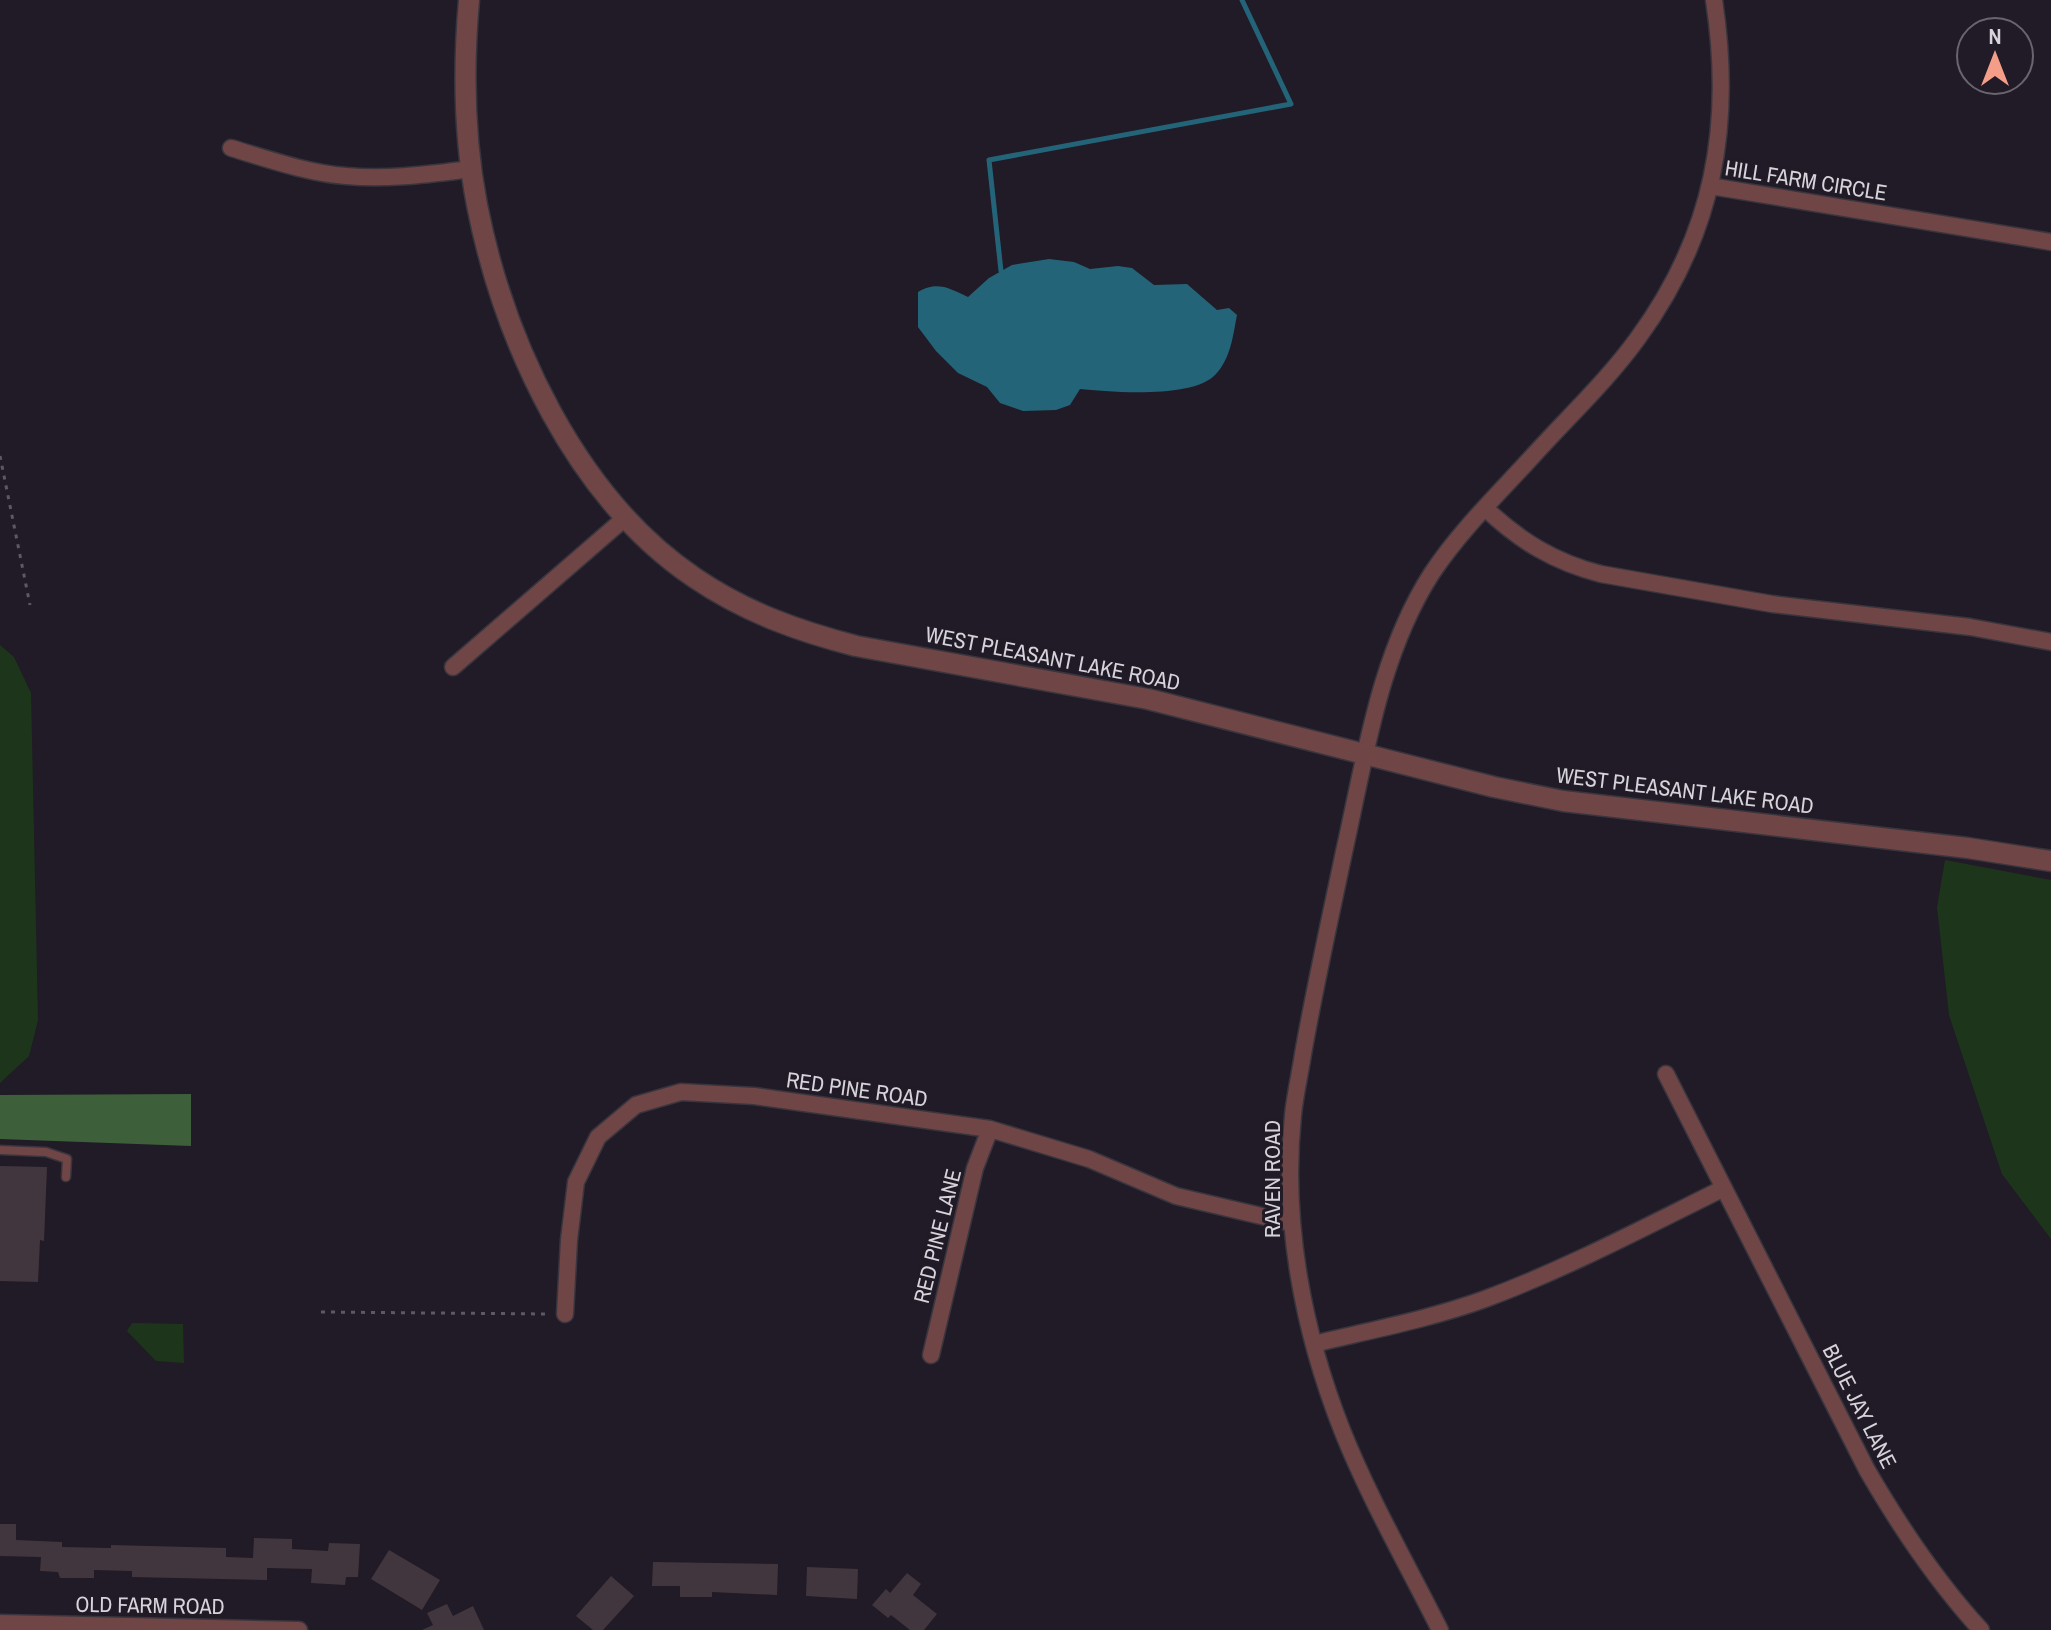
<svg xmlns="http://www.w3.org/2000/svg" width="2051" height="1630" viewBox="0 0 2051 1630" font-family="'Archivo Narrow',sans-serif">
	<rect width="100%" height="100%" fill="#201b26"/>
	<!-- green -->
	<path fill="#1d361b" d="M0 645 14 657 31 693 38 1020 29 1056 0 1083Z
		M1945 860 2051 880V1239L2002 1174 1949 1015 1937 907Z
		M132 1323 183 1324 184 1363 156 1361 127 1331Z"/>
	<!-- forest -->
	<path fill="#3d5f3a" d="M191 1094V1146L0 1139V1095Z"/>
	<!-- water -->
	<path fill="#246478" d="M1049 259 1074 262 1090 269 1118 266 1132 268 1154 285 1187 284 1217 310 1229 308 1237 315C1233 335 1231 358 1216 374 1194 399 1111 392 1080 389L1070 405 1056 410 1023 411 1000 403 987 387 958 373 936 351 918 327V292C938 281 948 288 968 297L989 278 1012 265Z"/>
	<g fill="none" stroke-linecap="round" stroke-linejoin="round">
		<!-- stream -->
		<path stroke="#246478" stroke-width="5" d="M1001 271 989 160 1291 104 1242 0"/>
	</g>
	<!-- building -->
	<path fill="#42363e" d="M0 1166 47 1167 44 1241 40 1240 38 1282 0 1281Z
		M0 1524H16V1540L62 1542V1547L111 1548V1545L226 1548V1557L253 1558 254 1538 292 1539V1549L328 1551 329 1543 360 1544 358 1577H346L345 1585 311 1583 312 1569 267 1568V1580L132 1577V1571L94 1570V1578H60L58 1572 40 1571 41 1557 0 1556Z
		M389 1550 440 1580 422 1610 371 1579Z
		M653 1562 778 1564 777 1595 712 1592V1597H680V1586H652Z
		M807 1567 858 1569 857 1599 806 1596Z
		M907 1573 921 1584 913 1595 937 1614 924 1630H910L891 1615 888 1618 872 1605 886 1589 890 1593Z
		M611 1576 634 1596 603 1630H593L576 1616Z
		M447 1604 453 1616 473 1606 484 1630H422L433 1625 427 1613Z"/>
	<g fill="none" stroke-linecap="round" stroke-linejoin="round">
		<defs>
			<path id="service" d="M0 1150 46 1152 67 1159 66 1177"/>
			<path id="minor" d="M231 148C268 159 307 173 346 176 388 180 430 174 471 169
				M1710 186 2051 242
				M1485 508C1520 541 1554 562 1601 574L1772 604 1970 627 2051 642
				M453 667 625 518
				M1666 1074 1867 1470C1900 1527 1936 1581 1981 1630
				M565 1314 569 1240 576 1182 598 1137 636 1105 681 1092 754 1096 990 1129 1089 1159 1176 1196 1291 1223
				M1314 1344C1371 1330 1430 1319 1485 1299 1568 1268 1645 1227 1724 1188
				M931 1355 975 1168 990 1129
				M0 1623 299 1630
				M1440 1630C1407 1564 1369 1498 1342 1430 1303 1331 1282 1222 1293 1115 1295 1095 1300 1074 1303 1054 1315 986 1330 919 1344 852 1365 759 1379 655 1432 573 1460 531 1497 495 1531 458 1566 419 1607 381 1638 338 1714 234 1733 125 1714 0"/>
			<path id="tertiary" d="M469 0C463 68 464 138 477 205 504 342 576 498 695 578 745 612 798 631 856 646L1148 699 1494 787 1563 801 1968 848 2051 861"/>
		</defs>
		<!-- service casing -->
		<use href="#service" stroke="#39353f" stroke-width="11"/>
		<!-- minor casing -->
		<use href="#minor" stroke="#39353f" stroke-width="19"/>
		<!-- tertiary casing -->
		<use href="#tertiary" stroke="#39353f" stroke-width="23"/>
		<!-- path -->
		<path stroke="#5d5862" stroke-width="3" stroke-dasharray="4 6" stroke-linecap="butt" d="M0 456 30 605
			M321 1312 549 1314"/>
		<!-- service -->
		<use href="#service" stroke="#6f4545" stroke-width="8"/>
		<!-- minor -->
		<use href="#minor" stroke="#6f4545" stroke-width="16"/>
		<!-- tertiary -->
		<use href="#tertiary" stroke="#6f4545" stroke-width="20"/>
	</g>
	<g text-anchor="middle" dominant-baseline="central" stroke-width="6" stroke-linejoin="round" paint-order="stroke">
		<!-- street labels -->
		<g font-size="22" fill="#d6d3da" stroke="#201b26">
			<text transform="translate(1806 180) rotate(9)">HILL FARM CIRCLE</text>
			<text transform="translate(1053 658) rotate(11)">WEST PLEASANT LAKE ROAD</text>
			<text transform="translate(1685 790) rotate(7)">WEST PLEASANT LAKE ROAD</text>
			<text transform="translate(857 1089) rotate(8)">RED PINE ROAD</text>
			<text transform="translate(1272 1179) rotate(-90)">RAVEN ROAD</text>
			<text transform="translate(937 1236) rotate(-76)">RED PINE LANE</text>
			<text transform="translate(1860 1406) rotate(63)">BLUE JAY LANE</text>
			<text transform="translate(150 1605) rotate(1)">OLD FARM ROAD</text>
		</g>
	</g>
	<!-- north arrow -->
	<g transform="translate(1995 56)"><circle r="38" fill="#201b26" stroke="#69656e" stroke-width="2"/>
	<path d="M0-6L14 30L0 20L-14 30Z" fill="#f49e89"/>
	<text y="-12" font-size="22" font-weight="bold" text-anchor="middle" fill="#d6d3da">N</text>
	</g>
</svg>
